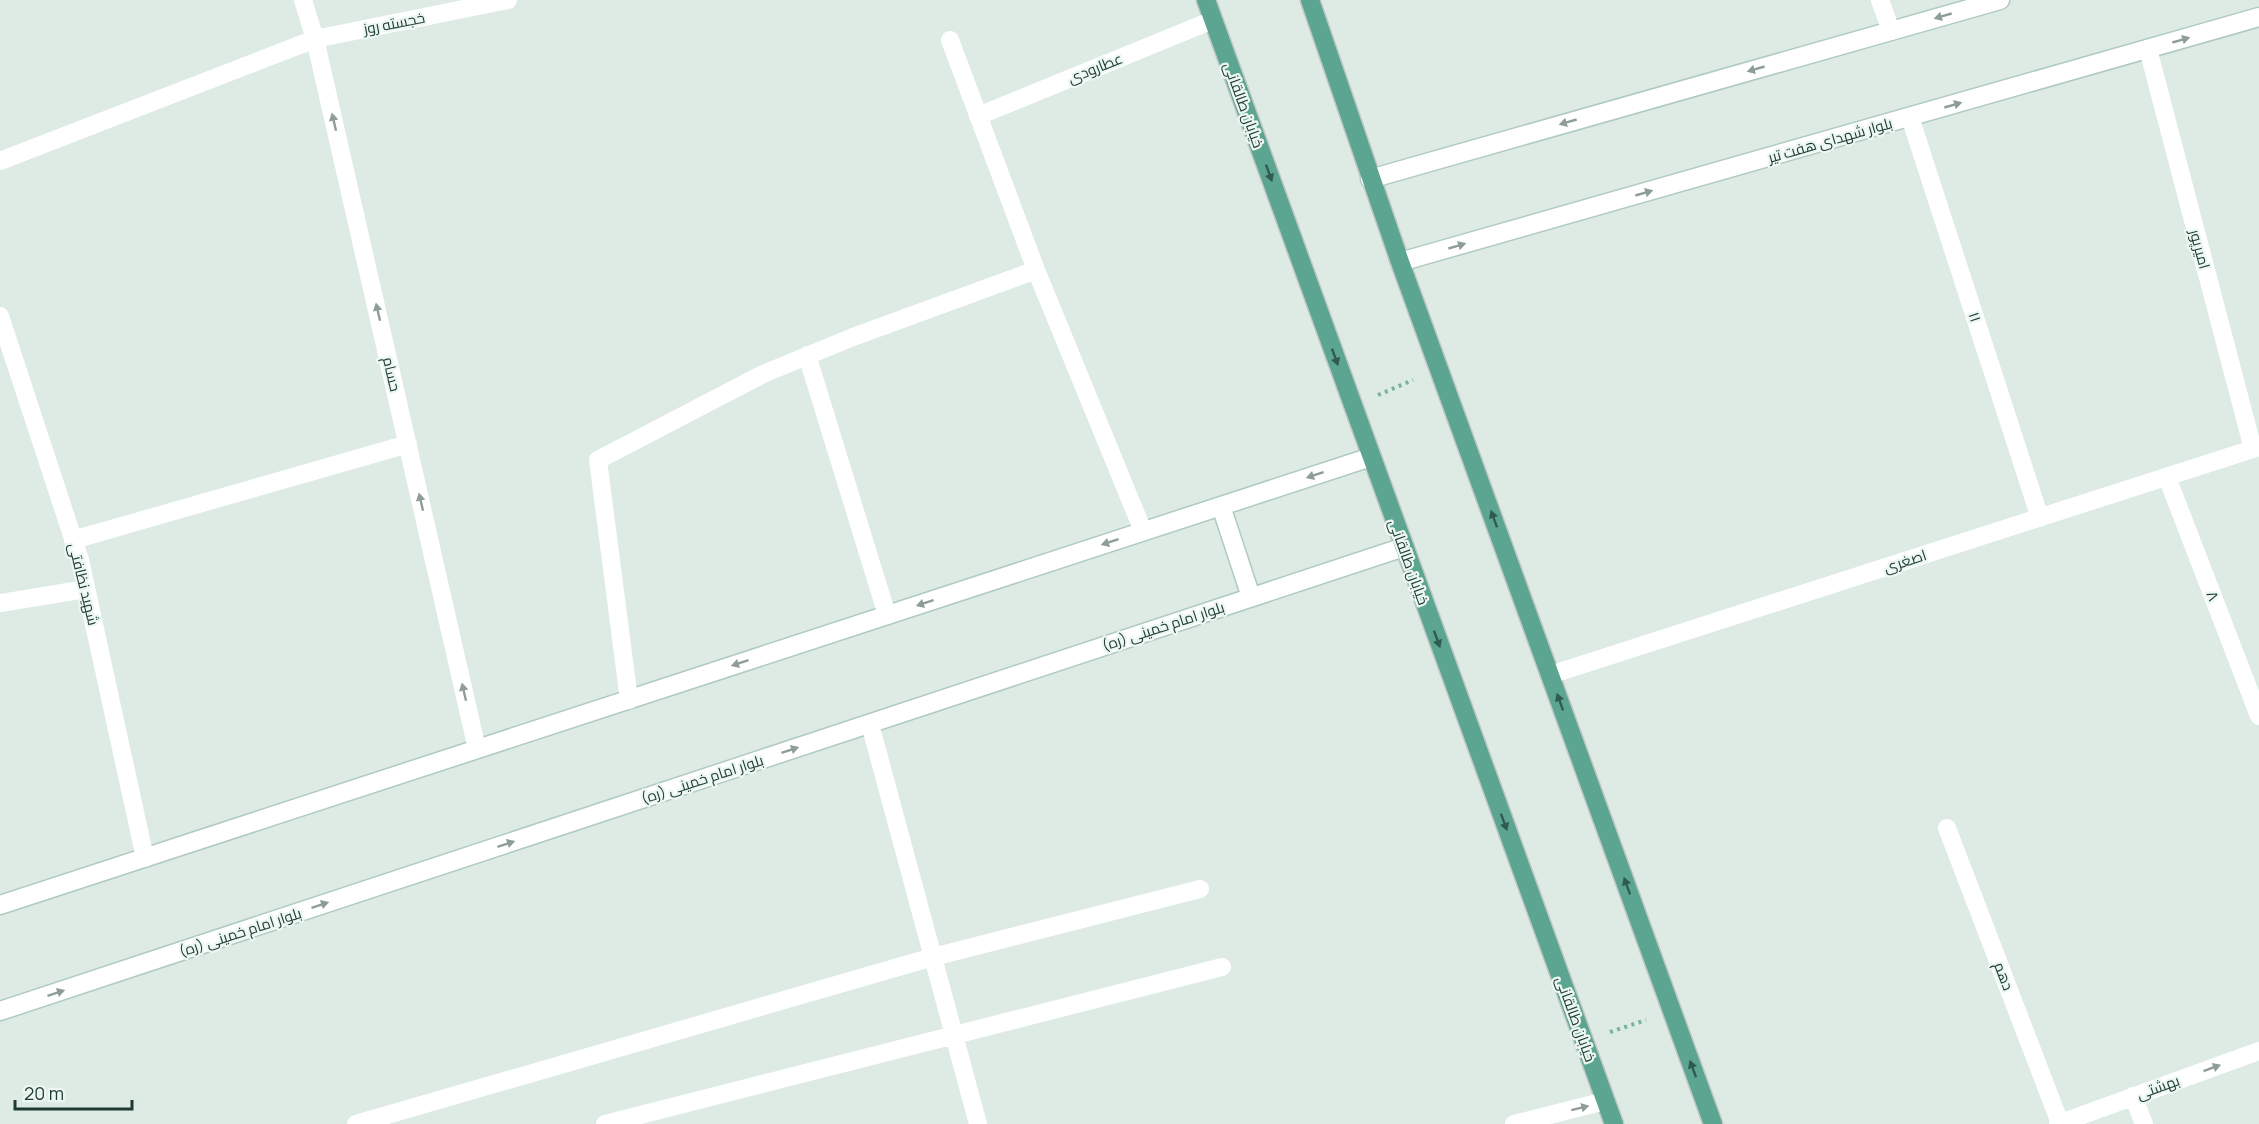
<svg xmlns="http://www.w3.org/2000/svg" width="2259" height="1124" viewBox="0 0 2259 1124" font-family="Manrope,Cairo,sans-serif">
	<rect width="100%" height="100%" fill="#ddebe4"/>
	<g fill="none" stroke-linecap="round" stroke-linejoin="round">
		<defs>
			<path id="secondary" d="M1370 179 2000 0
				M1400 262 2259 17
				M1221 506 1251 597
				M0 905 1371 457
				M0 1011 1404 547"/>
			<path id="primary" d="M1206 0 1614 1124
				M1310 0 1400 262 1713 1124"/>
		</defs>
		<!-- secondary casing -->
		<use href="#secondary" stroke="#afcbc1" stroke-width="21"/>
		<!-- primary casing -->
		<use href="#primary" stroke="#c0c8c6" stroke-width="21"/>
		<!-- path -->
		<path stroke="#79b29f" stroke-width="4" stroke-dasharray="3 4.5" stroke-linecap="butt" d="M1378 395 1413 380
			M1610 1032 1646 1020"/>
		<!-- minor -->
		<path stroke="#fff" stroke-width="18" d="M303 0 315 39 477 749
			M1880 0 1891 31
			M950 40 1036 270 1143 531
			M2148 49 2253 449
			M978 116 1213 20
			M1910 117 2040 518
			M0 161 315 39 508 0
			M0 316 80 560 145 858
			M807 355 887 615
			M2167 477 2259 716
			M73 540 408 444
			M0 603 86 589
			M1550 675 2259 447
			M629 700 598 460 763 374 853 337 1036 270
			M870 724 978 1124
			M1947 828 2060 1123
			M2133 1096 2144 1124
			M356 1124 933 957 1200 889
			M605 1124 1222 967
			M1514 1124 1605 1101
			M2058 1124 2259 1051"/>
		<!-- secondary -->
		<use href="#secondary" stroke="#fff" stroke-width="18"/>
		<!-- primary -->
		<use href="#primary" stroke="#5ca591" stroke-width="18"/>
	</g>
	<!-- one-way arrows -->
	<defs><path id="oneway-solid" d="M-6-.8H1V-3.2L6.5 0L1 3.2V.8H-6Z" transform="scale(1.5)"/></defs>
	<g fill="#8e9d99">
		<use href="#oneway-solid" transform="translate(1943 16) rotate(164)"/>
		<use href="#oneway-solid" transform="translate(2181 40) rotate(-16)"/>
		<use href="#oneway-solid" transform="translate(1756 69) rotate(164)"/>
		<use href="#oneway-solid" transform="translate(1953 105) rotate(-16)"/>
		<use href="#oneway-solid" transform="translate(334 122) rotate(-103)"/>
		<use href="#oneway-solid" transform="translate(1568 122) rotate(164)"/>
		<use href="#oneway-solid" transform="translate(1644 193) rotate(-16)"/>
		<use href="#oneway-solid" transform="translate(1457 246) rotate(-16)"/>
		<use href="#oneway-solid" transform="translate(378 312) rotate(-103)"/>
		<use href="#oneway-solid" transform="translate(1315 475) rotate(162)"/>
		<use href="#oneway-solid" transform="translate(421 502) rotate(-103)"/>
		<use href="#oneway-solid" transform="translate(1110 542) rotate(162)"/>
		<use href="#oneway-solid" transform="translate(925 603) rotate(162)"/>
		<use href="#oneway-solid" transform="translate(740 663) rotate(162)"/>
		<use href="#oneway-solid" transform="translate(464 692) rotate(-103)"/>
		<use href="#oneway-solid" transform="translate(790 750) rotate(-18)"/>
		<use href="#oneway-solid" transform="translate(506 844) rotate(-18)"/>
		<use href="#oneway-solid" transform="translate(320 905) rotate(-18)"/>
		<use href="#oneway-solid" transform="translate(56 993) rotate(-18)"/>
		<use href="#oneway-solid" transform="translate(2212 1068) rotate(-20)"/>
		<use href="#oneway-solid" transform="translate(1580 1108) rotate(-14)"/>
	</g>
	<g fill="#305b4f">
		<use href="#oneway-solid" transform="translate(1269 173) rotate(70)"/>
		<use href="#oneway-solid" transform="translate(1335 357) rotate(70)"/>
		<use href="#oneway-solid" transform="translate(1494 519) rotate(-110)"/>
		<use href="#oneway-solid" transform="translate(1437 639) rotate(70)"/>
		<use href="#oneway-solid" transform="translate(1560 702) rotate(-110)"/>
		<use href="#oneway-solid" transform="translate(1504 822) rotate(70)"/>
		<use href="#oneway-solid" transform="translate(1627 886) rotate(-110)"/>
		<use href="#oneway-solid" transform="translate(1693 1069) rotate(-110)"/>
	</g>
	<g text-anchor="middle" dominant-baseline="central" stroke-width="4.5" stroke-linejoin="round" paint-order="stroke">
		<!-- street labels -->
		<g font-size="15" fill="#1d3b33" stroke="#edf7f2">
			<text transform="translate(394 23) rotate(-11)">خجسته روز</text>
			<text transform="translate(1095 68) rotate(-22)">عطارودی</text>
			<text transform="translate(1244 105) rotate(70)">خیابان طالقانی</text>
			<text transform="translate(1830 140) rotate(-16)">بلوار شهدای هفت تیر</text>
			<text transform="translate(2200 249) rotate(75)">امیرپور</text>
			<text transform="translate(1975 317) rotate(72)">۱۱</text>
			<text transform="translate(392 374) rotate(77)">حسام</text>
			<text transform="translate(1905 561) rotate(-18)">اصغری</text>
			<text transform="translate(1409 562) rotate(70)">خیابان طالقانی</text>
			<text transform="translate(84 584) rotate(76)">شهید نظافتی</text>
			<text transform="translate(2213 596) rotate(69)">۸</text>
			<text transform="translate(1163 626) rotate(-18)">بلوار امام خمینی (ره)</text>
			<text transform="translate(702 779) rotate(-18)">بلوار امام خمینی (ره)</text>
			<text transform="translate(240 932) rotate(-18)">بلوار امام خمینی (ره)</text>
			<text transform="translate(2004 976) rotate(69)">دهم</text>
			<text transform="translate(1576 1019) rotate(70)">خیابان طالقانی</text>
			<text transform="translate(2158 1087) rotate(-20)">بهشتی</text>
		</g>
	</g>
	<!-- scale -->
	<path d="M15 1100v9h117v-9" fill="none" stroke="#1d3b33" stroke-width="3"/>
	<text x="24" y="1100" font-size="18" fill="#1d3b33" stroke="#edf7f2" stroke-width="4.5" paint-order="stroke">20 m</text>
</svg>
